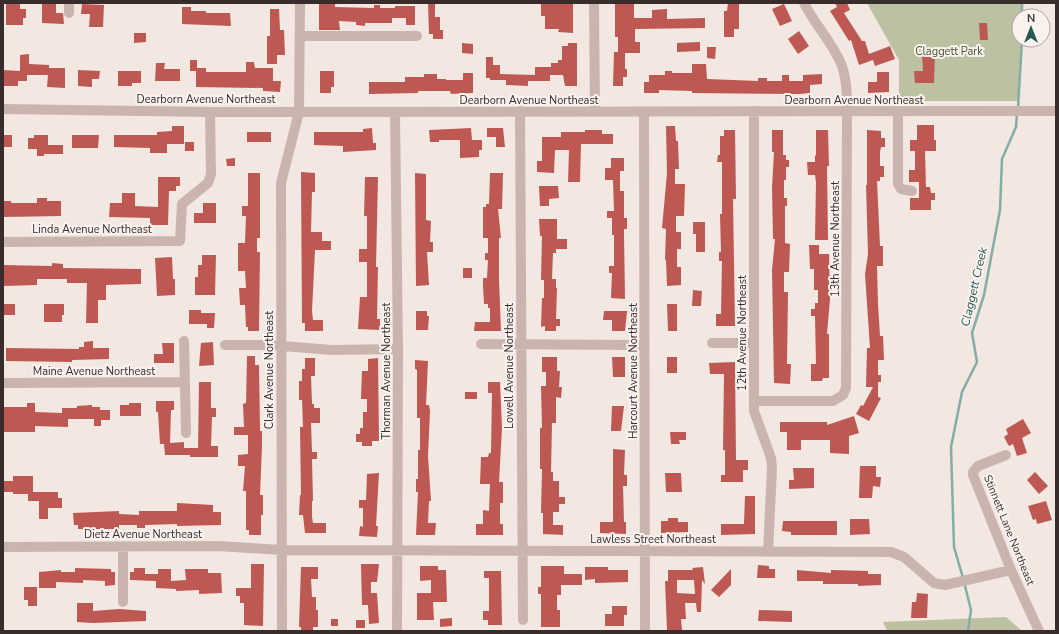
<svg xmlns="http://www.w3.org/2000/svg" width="1059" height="634" viewBox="0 0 1059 634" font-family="'Nunito Sans',sans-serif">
	<rect width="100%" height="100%" fill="#f2e7e1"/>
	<!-- green -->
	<path fill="#bcc1a2" d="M867 3H1022V16H1019V40H1022L1018 101H899V60Z
		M1006 617 1022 631H887L883 622Z"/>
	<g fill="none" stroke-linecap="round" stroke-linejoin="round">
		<!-- stream -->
		<path stroke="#82aea7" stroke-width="2.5" d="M1022 3V16
			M1018 108 1022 40
			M963 578 954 547 951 447 962 392 977 362 972 333 984 295 1000 210 1002 159 1016 127 1017 113
			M964 582 971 610 968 631"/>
	</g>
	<!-- building -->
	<path fill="#be5853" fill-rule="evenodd" d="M6 3H20V9H26V18H23V25H6Z
		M42 3H56V13H63L64 24 42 23Z
		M319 3H335V7L374 8V5H380V8H395V6H415V25H406V18H392V23H365V26L356 25V22L339 21 340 30H319Z
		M428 3H435V17H440V30H443V39H433V34H429Z
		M541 3H573V33L558 32 559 29H545V16H541Z
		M615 3H634V18H652V10L667 9V19L705 18V28L635 29V42H640V53H625V69H627V77H623V86H613L614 52H618V37H615Z
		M728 3H739V29H734V37H724V11H727Z
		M835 3H847L850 10 844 13 862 41H865L869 54 890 46 895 59 875 66 873 60 859 65 851 40 849 41 830 11 837 7Z
		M82 4 104 5 103 27H89L90 14H81Z
		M784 4 792 21 780 26 772 9Z
		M182 7H191V11H206V13H230L231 26 182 24Z
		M270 9H279L280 30H284L285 55H277V64H267V36H270Z
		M979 23H987L988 40H980Z
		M799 31 809 46 798 54 788 39Z
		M134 33H146V42L134 43Z
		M700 42V51L677 52V43Z
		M462 43 473 44V54L462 53Z
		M568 43H577V86H565L563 75H550V81H528V86L506 85V80H490V78H486V57H493V65H500V74L535 75V67H551V63H558V60H562V46H568Z
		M707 47H716L715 59 707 58Z
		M29 54V64L49 65V68H65V88L47 87 48 75H27V81H18V86H3V70L20 71V55Z
		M922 54H935L934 83H915L914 71H923Z
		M190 60H197V68H206V72H246V62H254L255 68H273V81H281L280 92 263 91V88L196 87V71H190Z
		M156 63H165L164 69H180V81H155Z
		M692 64H706L707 79 758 81V78H767V81H782V75H789V81H803V75L822 74V84L810 85V93L800 94 692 93V91L659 90V93H644V82H649V75H665V71H672V73H692Z
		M78 70 100 71 99 79H92V87L78 86Z
		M118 71H141V83H132V86H118Z
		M320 71H334V87H331V93H320Z
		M877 72H889V92L868 93V82H877Z
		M463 73H473V93L451 94 450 91H418V93L369 94V82H405V77H424V74H437V79H446V80H463Z
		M917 125H934V140H936V151H925L926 187H930L931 193H935V200H931V210H910V198H919V182H909V170H915V151H910V140H917Z
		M172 126H184V144H167V153H150V148L114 147V135H157V132L172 131Z
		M666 126H675L676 141H678L679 169H675V184H685L684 216H676V232H681V249H677V267H681V285L667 286 666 260H665L666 229 662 228 667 173Z
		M372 128 373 143H376V150L343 152V146L314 145V132H363V129Z
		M471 128 472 140H482V150H479V157L460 158V140H439V142H430L429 130Z
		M487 128H503L505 147H496V137H487Z
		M585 130H602V134H613V144H581L580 182H568L569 150H555L554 173 537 172V161H542V137H561V132H585Z
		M724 130H735L736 199H733L735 326H716V314H721L722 261H719V252H721L720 214H722V162H717L718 155H720V136H724Z
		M772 130H783V155H786V160H789V167H786V180H784V198H787V206H785V243L790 244 789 272H784V292H788L787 364H791L790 384 774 383 772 270 775 239H773L772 188 774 152H772Z
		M816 130H828L829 166H827L828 240H815L816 182 815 175H808L807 162H815V156L816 155Z
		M867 130 881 131V138H885V147H881L880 152V166H884V177H880V181H877L880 246H883V266H877L878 304 880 336H883L884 360H878V375H881V382H878V397L881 398 869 421 856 414 861 405 863 406 873 387H866L867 348H870L865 274 868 254 866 185H867Z
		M247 132H271V142H247Z
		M3 135H12V147H3Z
		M34 135H48V145H63V154H44V156H37V149H28V138H34Z
		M72 135H99L98 148H72Z
		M185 142H194V151H185Z
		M235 158V166H227L226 159Z
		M611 158H624V171H620V191H624V218H627V229H624V234L625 299 611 298 612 273H609V266H614V235H612V218H607V211H614L613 180H605V168H611Z
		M301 172 315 173V192H312L311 232H322V241H331V250H315L312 311 313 320H323V331H305V323H302Z
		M248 173H260V238H257V252H260L259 331H248V327H246L245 305H240L239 288H246L245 271H238V243H245L246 216H242V206H248Z
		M415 173 426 174V220L431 221 430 242H433V252H427L429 285 416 286Z
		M490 173H503L502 209H498L501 238H499V280L501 331H474L475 322H490V308H488V304H484L483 285V278H487L488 260H485V253H488V238H483V207H486V204H489Z
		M158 177H180V186H176V191H169L168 225H150V218L109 217 110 203H122V193H135V206L158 207Z
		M365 177H378L376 267H378L377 319H380V330L358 329 360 297H367V262H359V249H367V216H364Z
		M539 186H558L559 198 549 199V206H540Z
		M37 198H47V201H61V216L3 217V201H11V203H37Z
		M203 203H216V223H194V213H203Z
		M539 219H557V239H567V249H556V253H553L552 279H556V288H557L556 319H560V326H556V331H545V326L541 327 542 298H544V280H541L542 236H540Z
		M693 222H705V252H696V234H693Z
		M809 245H819V254H829L830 299 827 334H829V378H823L822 381H811V364H816L815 316H811V309H815V303H818V290H814V269H810Z
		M202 255H216L215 295H195V277H198V265H202Z
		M172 257 173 279H175V295L157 296 155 258Z
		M52 263 63 264V268L141 269V284L106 285V300H98V323H86L87 283H67V279H37V285L3 286V265L52 266Z
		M463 268H472V278H463Z
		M693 290 702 291 701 306H692Z
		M3 304H15V315H3Z
		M44 304H64V315H62V322H44Z
		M667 304H677V331H668Z
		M189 310H201V313H215L214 328H207V324H189Z
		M416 311H427V316H429L428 330H416Z
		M604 311H627L625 331H612V320H603Z
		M93 341V348H109V359L72 360V362L6 361V348L79 349V347H84V342Z
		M213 342 214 365 199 366 201 343Z
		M162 343H174V363H154V354H163Z
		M247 356H255V365H259L260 431H262V446L260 495H263V515H261V535H249V530H246V491H243L245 466H238V455L248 454V435H234V427H244L243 404 246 403Z
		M542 357H557V371H560L559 387H562L561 398 556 397V423H552L551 472H553V481H559V497H565V504H559V512H553V525H563V535L543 534V513H541L542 469H540V428H542L541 386H546V372H542Z
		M612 357H625V377H613Z
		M667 357H677V373H667Z
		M305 358H315V376H311L312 404H314V408H320V423H311L312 452H317V459H312L313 501H312V517L313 523H326V533H305L303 515H299L300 495H301L300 427H303L302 400H299V381H302V369H305Z
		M378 358 379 441H372V446H362V442H356V434H360V428H363V412H367V399H361L362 371H368V359Z
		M415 360 428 361 426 405H429L430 411 428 456 431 501H429L428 523H436L435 535H416L418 492H416V479H418V450H420V418H417V370L415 369Z
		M735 362 736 460H748V470H743V482H721V475H725V450H723L724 374H710L709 363Z
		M199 382H211V408H216V417H212L211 446H218V457H190V455H165L164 444H160L158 412H156V401H174V410H171L170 443 184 442V448H198Z
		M488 382H500L502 428 499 482H503V503H500V524H503V535H476V524H483V510L489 511 490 484H480L481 457H488L489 453H491L492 393H488Z
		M465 392H477V399H465Z
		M27 403H35V412L62 413V408H77V406L92 405V407H100V410H110V420H101V426H94V419H68V427L35 426V432H3V407H27Z
		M129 403H141V416H120V405H129Z
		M612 406H624L621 431H611Z
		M854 416 859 433 849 436V454L830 453V440H801V450H787V432H780V422H827V425Z
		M1023 419 1031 433 1022 438 1027 453 1017 456 1013 444 1009 446 1004 437 1008 434 1006 429Z
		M670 432H686V440H679L680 444H671Z
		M613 449 625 450 624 475H627V486H623L624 522H626V534L600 533V522H613Z
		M860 466H876V477H881L880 487 873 486 872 498H859Z
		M793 468H814V488L789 489V480H794Z
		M1035 472 1048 486 1039 494 1027 480Z
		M379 473 376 526H378L377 537 359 536 360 526 363 527V508H359V500H366L367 474Z
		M665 473H681L682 492H666Z
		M13 476H33V492H58V498H62V508H48V519H39V501H28V494H13V492H3V481H13Z
		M745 496H755V534L721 535V524H744Z
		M1046 501 1052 520 1037 524 1036 519 1033 520 1028 506Z
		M177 503 213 505V512H221V525L177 526V524L145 525V528H137V525H119V529H78V525H74L73 513 119 511V514L139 515V511H177Z
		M668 518H678V522H688V532L661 533V521H668Z
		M850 519H869L870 534 850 535Z
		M783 521H837V535H791V532L782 531Z
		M251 564H264L263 626 244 625V603H240V596H236V588H251Z
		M361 564H379L377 582H371V593H377L379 623 369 624 368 605H362Z
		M758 565 769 566V569H775V578H757Z
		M420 566H438V570H446L447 602H433L434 620H417V593H431V580L420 581Z
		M541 566H564V574H582V585H561V595H557V610H560V627H541V594H538V587H541Z
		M301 567H318V579H311L312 597H316V610H318V627H313V631H301V627H299Z
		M585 567H608V570H628V582L595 583V579L585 580Z
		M703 567 705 584 702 580 701 612H697L696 603H685L686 619H681L682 630H667L665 581H668V570H693L692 568ZM677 580H694L695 594 677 593Z
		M75 568 111 569V572H115V585L105 586V581L83 580V583L56 582V588H39V572L61 570V572H75Z
		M134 568H145V574H158V569H171V581L186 580 185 569H208V573H221L222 593 199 594V590L176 591V589L156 588V581L130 580V572H134Z
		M731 569V585L719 597 711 590Z
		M797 570 831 573V570L868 571V574H881V585L858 586V584H823V581H797Z
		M484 571H501L502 625H488V620H483V611H489V578H484Z
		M24 587H37V606H28V600H24Z
		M917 593 928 594 927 618H911L912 602H916Z
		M77 603H93V611L119 609 146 611V621L93 623 77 622Z
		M612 606H627V615H624V626H605V614H612Z
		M759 610 792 611V622L758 621Z
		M452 618V626L440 627V619Z
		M331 619H338V626H331Z
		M356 620H365V628H356Z"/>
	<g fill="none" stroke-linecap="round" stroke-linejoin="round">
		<!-- minor -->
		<path stroke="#cab5ae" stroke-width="10" d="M69 3V13
			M594 3 595 111
			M300 36H417
			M3 109 210 112 1056 111
			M520 111 523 620
			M754 111V411L771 458 772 469 768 551
			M395 112 398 349 397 631
			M644 112 645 631
			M898 112V184L901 189 912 191
			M3 242 180 241 182 204 208 183 211 174 210 112
			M184 341 186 433
			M712 343H754
			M481 344 644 345
			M225 345H270L332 350 398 349
			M3 383 185 382
			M754 401H833L843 395 846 388 847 112C847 97 847 81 842 66 833 43 815 25 804 3
			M1006 455 978 466 973 472V475L1011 570 1039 631
			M3 547 218 546 282 550 891 552 904 557 934 583 945 585 1011 570
			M123 602V547
			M282 631 281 183 299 112 300 3"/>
	</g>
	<g text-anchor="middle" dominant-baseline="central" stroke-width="4" stroke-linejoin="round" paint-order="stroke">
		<!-- park labels -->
		<g font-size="11" fill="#4f5631" stroke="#faf2ee">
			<text x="949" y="51">Claggett Park</text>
		</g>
		<!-- street labels -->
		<g font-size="11" fill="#392d2c" stroke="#faf2ee">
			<text x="206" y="99">Dearborn Avenue Northeast</text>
			<text x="529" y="100">Dearborn Avenue Northeast</text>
			<text x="854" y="100">Dearborn Avenue Northeast</text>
			<text x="92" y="229">Linda Avenue Northeast</text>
			<text transform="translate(835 239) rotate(-90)">13th Avenue Northeast</text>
			<text transform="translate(742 333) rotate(-90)">12th Avenue Northeast</text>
			<text transform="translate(509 366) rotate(-90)">Lowell Avenue Northeast</text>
			<text transform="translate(269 370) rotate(-90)">Clark Avenue Northeast</text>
			<text x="94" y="371">Maine Avenue Northeast</text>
			<text transform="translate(386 371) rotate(-90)">Thorman Avenue Northeast</text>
			<text transform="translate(633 371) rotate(-90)">Harcourt Avenue Northeast</text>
			<text transform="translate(1009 530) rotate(68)">Stinnett Lane Northeast</text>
			<text x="143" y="534">Dietz Avenue Northeast</text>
			<text x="653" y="539">Lawless Street Northeast</text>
		</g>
		<!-- water labels -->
		<g font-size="12" font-style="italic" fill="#235851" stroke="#faf2ee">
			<text transform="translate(974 287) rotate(-77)">Claggett Creek</text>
		</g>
	</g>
	<!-- border -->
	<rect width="1059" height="634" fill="none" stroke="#392d2c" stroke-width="8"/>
	<!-- north arrow -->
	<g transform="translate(1031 28)"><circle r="19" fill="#faf2ee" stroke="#ada3a0"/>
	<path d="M0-3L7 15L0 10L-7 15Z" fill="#235851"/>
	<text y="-6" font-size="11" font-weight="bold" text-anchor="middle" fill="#392d2c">N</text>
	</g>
</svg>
